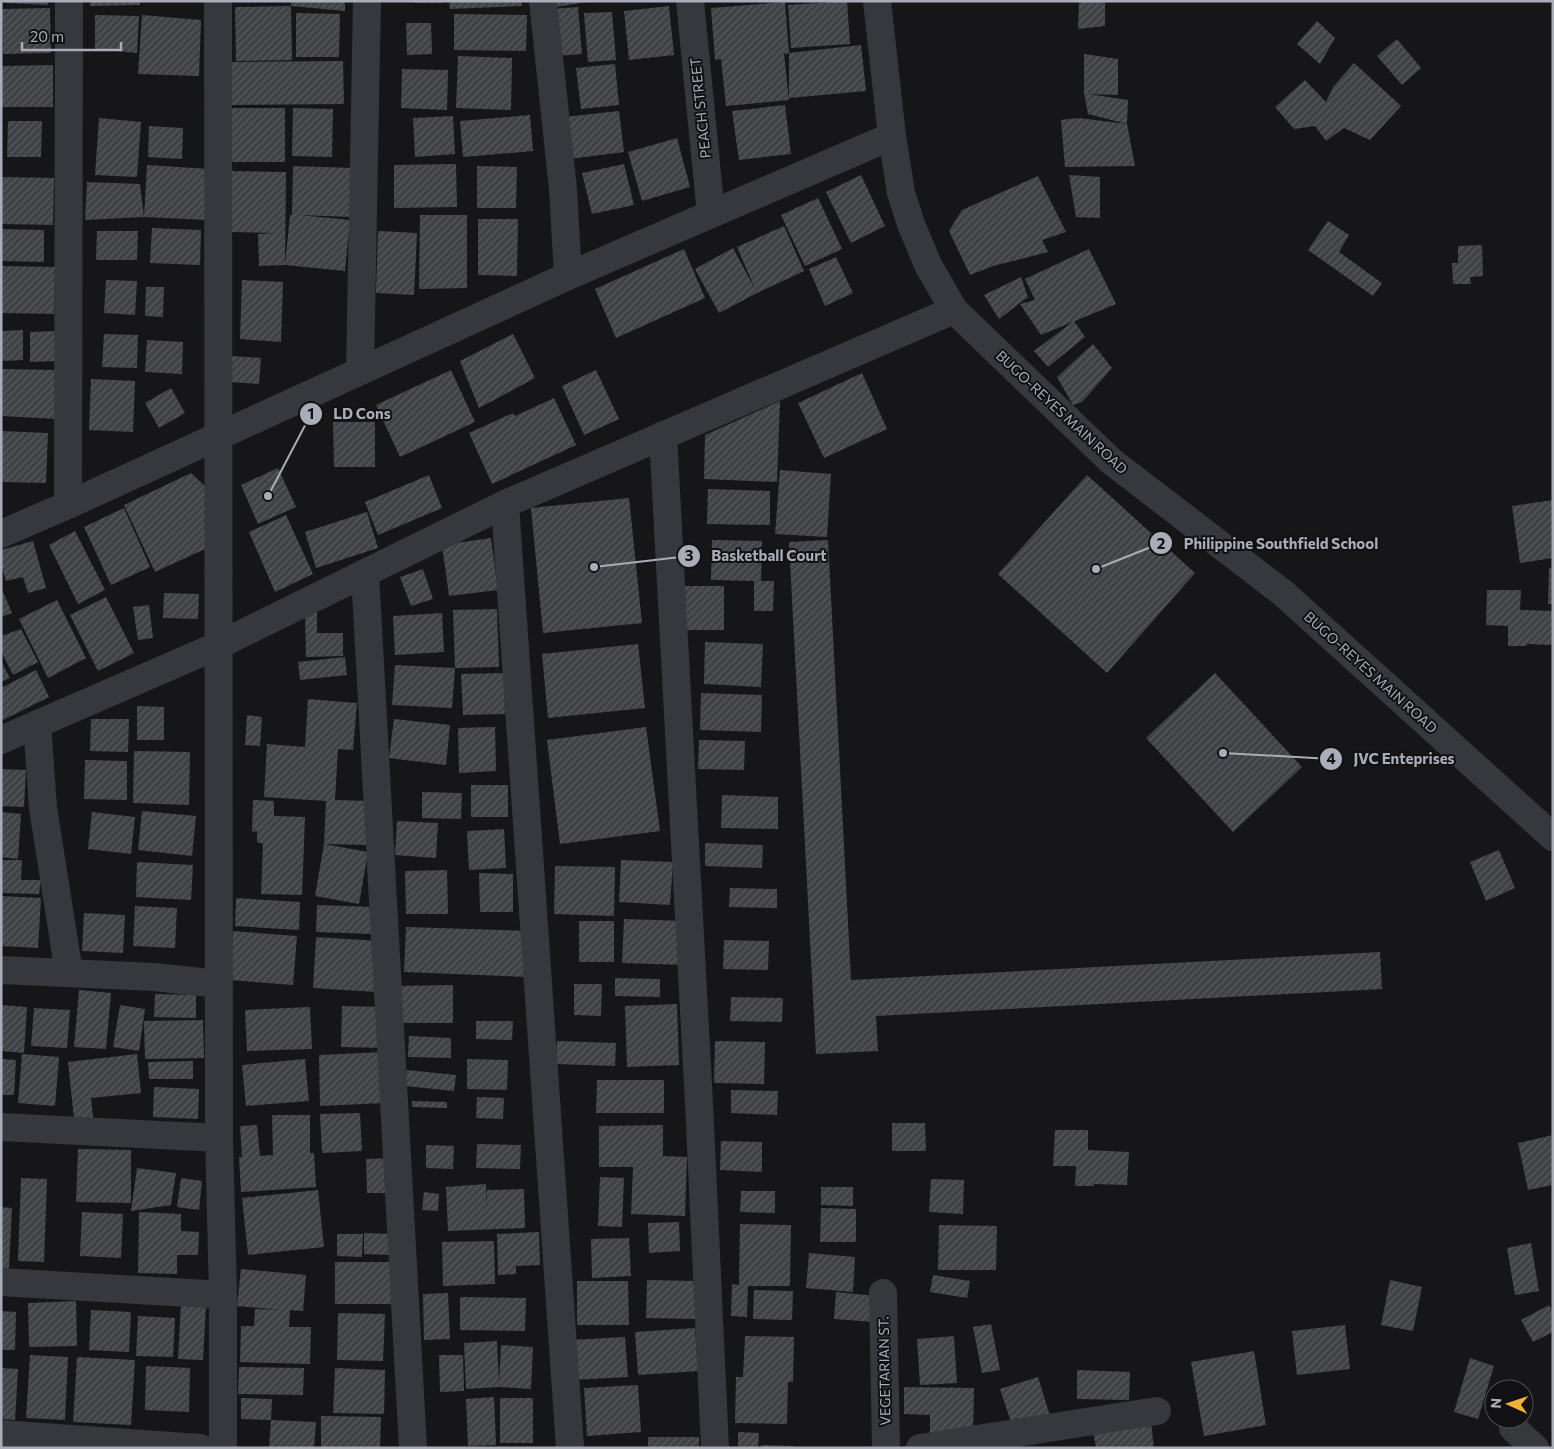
<svg xmlns="http://www.w3.org/2000/svg" width="1554" height="1449" viewBox="0 0 1554 1449" font-family="Commissioner,sans-serif">
	<defs>
		<pattern id="building-hatch" width="6" height="6" patternUnits="userSpaceOnUse" patternTransform="scale(1.25)"><rect width="6" height="6" fill="#404145"/><path d="M-1 1l2-2M0 6l6-6M5 7l2-2" fill="none" stroke="#595a5e"/></pattern>
	</defs>
	<rect width="100%" height="100%" fill="#161618"/>
	<!-- building -->
	<path fill="url(#building-hatch)" d="M6 1H48V5L6 3Z
		M90 1H140V5L90 6Z
		M291 1H345V11L291 6Z
		M414 1H443V3H414Z
		M449 1H521L522 6 450 9Z
		M556 1H586V2L557 7Z
		M847 1 850 44 791 48 788 5Z
		M1079 1H1105V26L1078 29Z
		M785 2 789 53 784 54 789 100 726 106 721 59 715 60 711 8Z
		M291 6 292 60 236 61 235 7Z
		M669 6 674 55 629 60 624 11Z
		M578 7 582 54 556 56 552 9Z
		M50 8 51 53 3 54 2 9Z
		M612 12 616 60 588 62 584 13Z
		M296 13 340 14 339 57H296Z
		M454 14 527 15 526 51 454 50Z
		M95 15 139 16 137 53 95 49Z
		M142 15 201 20 199 76 138 74Z
		M1317 21 1335 38 1320 64 1297 44Z
		M406 23H431L432 54 407 55Z
		M1397 39 1421 68 1402 85 1377 56Z
		M861 45 866 91 789 98V53Z
		M1084 54 1118 59V95L1088 94 1128 100 1127 124 1135 166 1065 167 1061 120 1079 118 1127 124 1088 114 1084 93Z
		M458 56 512 58 511 110 456 108Z
		M343 61 344 104 231 105V62Z
		M1354 63 1401 106 1370 140 1344 128 1326 141 1315 126 1294 129 1275 107 1305 80 1326 102 1333 87Z
		M615 64 619 105 581 109 576 68Z
		M53 65V107H1V66Z
		M402 69 448 70 447 110 401 108Z
		M785 105 791 154 739 160 732 111Z
		M230 108H285V162H230Z
		M293 108 333 109 332 157 292 156Z
		M619 111 624 152 569 159 564 117Z
		M530 115 533 151 463 157 460 121Z
		M453 116 455 154 415 157 413 118Z
		M99 118 141 122 137 177 95 175Z
		M8 121H42L41 157H7Z
		M149 126 183 128 182 159 148 157Z
		M677 138 690 187 642 201 628 152Z
		M456 164 457 207 394 208V165Z
		M624 164 634 205 592 214 582 173Z
		M147 165 209 169 207 220 144 217 85 220 87 182 140 184 144 217Z
		M293 166 354 168 353 217 299 215 350 220 345 271 285 265 259 266 258 234 275 233 230 232 231 171 286 172 285 265 290 215H292Z
		M477 166 517 167 516 208H477Z
		M861 175 885 226 851 243 826 192Z
		M1069 175 1100 177V218L1076 217Z
		M1038 176 1066 232 1042 240 1048 252 993 266 970 275 949 231 962 210Z
		M1 177 54 178 53 225 1 224Z
		M818 198 842 249 805 266 781 215Z
		M420 215H467V288L419 289Z
		M478 219H518L517 276 478 275Z
		M1328 221 1349 235 1339 252 1382 283 1373 296 1308 250Z
		M784 226 804 271 757 293 719 313 695 269 733 248 755 289 737 247Z
		M152 228 201 230 200 265 150 263Z
		M2 229 44 230V262L2 261Z
		M97 231H138L137 260H96Z
		M378 231 417 233 414 295 376 293Z
		M1482 245 1483 276 1470 277 1471 284H1453L1452 263H1458V246Z
		M684 249 705 298 616 338 595 289Z
		M1089 249 1116 304 1041 335 1020 304 1035 300 1025 279Z
		M836 257 853 293 825 306 809 269Z
		M1 266 55 267 54 314 1 313Z
		M1021 277 1028 297 999 319 984 295Z
		M106 280 137 281 135 315 104 313Z
		M242 280 283 282 281 342 240 339Z
		M146 287H164L163 317 145 316Z
		M1074 321 1085 337 1048 367 1034 351Z
		M23 330V360L1 361V331Z
		M56 331V361L30 362V332Z
		M104 334 138 335 137 368 102 367Z
		M513 334 535 378 479 408 460 361Z
		M147 340 183 342 182 374 145 372Z
		M1093 344 1112 368 1082 402 1073 405 1057 377Z
		M232 356 261 358 259 384 230 382Z
		M1 369 58 370 57 419 1 416Z
		M451 370 475 422 400 457 376 405Z
		M596 370 619 419 584 435 562 386Z
		M862 373 887 429 824 458 798 403Z
		M91 379 135 381 133 432 89 430Z
		M171 388 185 413 159 428 145 403Z
		M554 398 576 445 492 484 469 433 513 413 515 416Z
		M780 401 777 482 704 479 705 435Z
		M333 422H375V467H334Z
		M1 431 48 433 46 483 1 482Z
		M278 468 296 507 258 524 241 485Z
		M780 470 831 474 827 537 775 534Z
		M191 473 208 489 205 549 155 572 124 505Z
		M429 475 442 508 378 535 365 502Z
		M1087 475 1195 573 1107 673 998 574Z
		M708 489 770 491V525L707 524Z
		M629 498 642 623 543 633 531 508Z
		M1553 500V558L1520 563 1512 506Z
		M124 508 150 567 111 585 84 527Z
		M367 512 378 548 316 568 305 532Z
		M286 515 313 574 275 592 249 532Z
		M75 531 105 590 78 604 49 545Z
		M491 538 498 590 449 596 442 545Z
		M712 540 762 541 761 581H774L773 611H754V581L711 580Z
		M828 540 851 980 1380 952 1382 989 876 1016 878 1051 816 1054 789 542Z
		M33 541 46 588 28 593 23 577 6 581 1 564V550Z
		M1549 568H1553V604H1548Z
		M423 569 433 599 411 606 400 577Z
		M682 586H724V630H682Z
		M1 587 12 613 1 617Z
		M1487 590H1521L1520 610 1553 611V645L1527 644 1526 646H1508V626L1486 625Z
		M164 593 199 594 198 619 163 618Z
		M106 597 134 653 98 671 70 615Z
		M57 600 86 658 48 678 19 619Z
		M149 605 153 638 138 640 133 607Z
		M497 609 499 667 455 668 452 708 392 705 395 665 455 668 453 610Z
		M305 612H317V633H343V656L306 657Z
		M442 613 444 652 395 655 393 616Z
		M21 629 38 662 13 675 1 651V636Z
		M705 642 763 644 761 687 704 684Z
		M638 644 645 708 548 718 542 654Z
		M345 657 347 675 300 680 298 662Z
		M1 661 10 678 1 682Z
		M36 670 49 697 1 721V688Z
		M504 673 505 714 463 715 461 674Z
		M1215 673 1302 767 1233 832 1146 738Z
		M701 693 762 695 761 732 700 730Z
		M308 699 357 703 353 750 338 749 335 800 368 801 367 845 324 844 326 801 264 797 267 744 305 747Z
		M137 706 164 707V740H137Z
		M247 715 262 717 260 746 245 745Z
		M91 719H129L128 752 90 751Z
		M394 719 450 725 446 765 389 758Z
		M495 727 496 771 459 773 458 728Z
		M646 727 660 831 560 844 547 740Z
		M699 740 745 741 744 770 698 769Z
		M134 751 190 752 189 805 133 803Z
		M85 760 127 761V800L84 799Z
		M1 769 26 770 24 807 1 806Z
		M471 785H508V817H471Z
		M422 792 462 793 461 819 422 818Z
		M722 795 778 797V829L721 828Z
		M253 800 274 801V816L305 817 302 895 261 894 263 844 257 842V831L252 832Z
		M142 811 196 816 192 856 138 850Z
		M1 812 21 814 18 859 1 857Z
		M92 812 135 817 131 854 88 849Z
		M397 821 438 823 436 858 395 855Z
		M504 829 506 868 469 870 467 831Z
		M705 843 763 845 762 868 705 866Z
		M324 844 368 852 359 904 315 896Z
		M1499 850 1515 888 1486 901 1470 862Z
		M1 860H22L21 880H41L39 894 1 893Z
		M621 860 673 862 670 905 619 902Z
		M137 862 193 865 191 900 136 897Z
		M555 866 615 867 614 916 554 914Z
		M447 870 448 914H406L405 871Z
		M479 873 513 874V912H480Z
		M730 888 777 889V908L729 907Z
		M1 896 41 898 38 948 1 946Z
		M236 898 300 902 299 930 235 926Z
		M317 905 373 907 372 934 316 932Z
		M135 906 177 908 175 948 133 946Z
		M84 913 125 915 123 953 82 951Z
		M624 919 686 921 685 965 622 963Z
		M579 921H614V962H579Z
		M406 927 530 931 529 977 404 972Z
		M233 931 297 936 293 985 230 980Z
		M316 937 379 941 376 992 313 988Z
		M724 940 769 941 768 970 723 969Z
		M615 978 660 979V997L615 996Z
		M574 984H602L601 1016 574 1015Z
		M453 985V1023H395V986Z
		M79 990 111 993 106 1049 74 1047Z
		M155 994 196 995V1018L154 1017Z
		M731 997 783 998 782 1022 730 1021Z
		M677 1004 679 1065 627 1067 625 1006Z
		M1 1005 27 1007 24 1053 1 1051Z
		M120 1005 145 1009 139 1051 113 1047Z
		M342 1006 386 1007 385 1048 341 1047Z
		M310 1007 312 1049 247 1051 245 1010Z
		M34 1008 70 1010 67 1048 31 1046Z
		M203 1020 204 1058 145 1059 144 1021Z
		M476 1021H513L512 1040 476 1039Z
		M409 1036 451 1038V1058L408 1057Z
		M557 1041 616 1043 615 1066 556 1064Z
		M715 1041 765 1042 764 1084 714 1083Z
		M382 1052 384 1103 320 1106 319 1055Z
		M22 1054 59 1057 55 1106 18 1103Z
		M137 1054 141 1093 91 1098 94 1126 75 1128 68 1062Z
		M1 1059 16 1060 14 1095H1Z
		M305 1059 309 1101 246 1106 242 1065Z
		M467 1059 508 1060 507 1090 467 1089Z
		M193 1061V1079H149L148 1062Z
		M407 1070 456 1075 454 1091 405 1086Z
		M597 1080H664V1113H596Z
		M154 1087 199 1089 198 1119 153 1117Z
		M731 1090 778 1091 777 1115 731 1113Z
		M477 1097 504 1098 503 1119 476 1118Z
		M412 1101 447 1102V1108L412 1107Z
		M360 1113 362 1151 322 1153 320 1114Z
		M272 1115H310V1153H314L316 1187 241 1192 239 1157H242L240 1126 257 1125 260 1156 273 1155Z
		M892 1123H925L926 1151H892Z
		M663 1125V1156L687 1157 685 1216 631 1214 633 1167H599V1126Z
		M1055 1130H1088V1150L1129 1152 1127 1185 1094 1184V1186H1075L1076 1166H1053Z
		M1553 1135V1185L1528 1190 1518 1143Z
		M721 1141 762 1142V1172L720 1170Z
		M477 1144 521 1145 520 1169 476 1168Z
		M426 1145 454 1146 453 1169 426 1168Z
		M78 1149 131 1150V1203L76 1202Z
		M393 1158 394 1193H367L366 1159Z
		M137 1168 176 1173 171 1205 131 1211Z
		M600 1177 624 1178 622 1227 598 1226Z
		M21 1178 47 1179 44 1262 18 1261Z
		M181 1178 202 1181 199 1210 177 1207Z
		M931 1179 964 1180 963 1214 929 1212Z
		M486 1184 487 1208V1190L524 1189 525 1228 448 1231 446 1187Z
		M821 1187H853V1206L821 1205Z
		M318 1190 324 1247 248 1255 242 1198Z
		M741 1191H775V1213L740 1212Z
		M424 1192 439 1194 438 1211 422 1210Z
		M1 1207 12 1208 9 1268H1Z
		M821 1208 856 1209V1242H820Z
		M82 1212 123 1214 121 1258 80 1256Z
		M139 1212 181 1214V1231L199 1232 198 1255H177V1274L138 1273Z
		M679 1222 680 1251 649 1253 648 1223Z
		M740 1224 791 1225 790 1286H748L747 1317 731 1316 732 1284 740 1285 739 1284Z
		M939 1225 997 1226 996 1270H938Z
		M539 1232 540 1265 516 1266V1274L498 1275 497 1234Z
		M364 1233 390 1234 389 1255 364 1254Z
		M337 1234H363L362 1257 337 1256Z
		M629 1238 631 1276 592 1278 591 1239Z
		M494 1241 495 1284 443 1286 442 1242Z
		M1531 1243 1539 1291 1515 1295 1507 1248Z
		M809 1253 855 1257 853 1292 806 1288Z
		M335 1262H396V1304H335Z
		M241 1269 306 1275 303 1311 290 1310 289 1327H311L310 1364 240 1362 241 1326H254L255 1309 282 1310 237 1306Z
		M933 1275 970 1281 967 1298 930 1292Z
		M647 1280 697 1281 696 1319 646 1318Z
		M1390 1280 1422 1287 1413 1331 1381 1325Z
		M577 1281H628L629 1325H577Z
		M754 1290 793 1291 792 1320 753 1319Z
		M836 1292 876 1296 874 1322 834 1319Z
		M448 1293 450 1339 424 1340 423 1294Z
		M460 1297 526 1298 525 1331 460 1330Z
		M76 1301 77 1346 29 1347 28 1303Z
		M181 1303 206 1305 203 1360 178 1359Z
		M1549 1305 1553 1312V1332L1533 1342 1521 1320Z
		M91 1310 131 1312 129 1352 89 1350Z
		M1 1311 16 1312 15 1350H1Z
		M338 1313 385 1314 383 1361 337 1360Z
		M138 1316 175 1318 173 1357 136 1356Z
		M991 1324 1000 1370 982 1373 973 1327Z
		M1345 1325 1350 1369 1297 1375 1292 1331Z
		M695 1328 698 1371 638 1375 635 1332Z
		M745 1336 794 1337 793 1382H788L787 1424 735 1423 736 1377H743Z
		M954 1336 957 1383 920 1385 917 1339Z
		M625 1337 628 1377 573 1380 570 1340Z
		M497 1341 499 1383 501 1345 533 1347 531 1389 499 1387 466 1389 464 1343Z
		M1254 1351 1266 1425 1204 1436 1191 1362Z
		M30 1355 68 1357 65 1420 26 1418Z
		M439 1355H463L464 1391 440 1392Z
		M77 1357 135 1360 131 1425 73 1422Z
		M1470 1358 1494 1366 1478 1419 1454 1412Z
		M146 1366 190 1368 189 1412 145 1410Z
		M239 1367 304 1368 303 1395 238 1394Z
		M1 1368 18 1369 15 1420 1 1419Z
		M335 1368 385 1370 384 1414 333 1413Z
		M1077 1370 1130 1372 1129 1400 1077 1399Z
		M1038 1377 1050 1416 1013 1428 1000 1389Z
		M638 1385 641 1432 587 1436 584 1388Z
		M904 1387 974 1388 973 1439 930 1438V1415L904 1414Z
		M494 1397 496 1445 468 1446 466 1399Z
		M241 1398 272 1399 271 1420 316 1422 314 1448H269L271 1420 241 1419Z
		M500 1398H533V1443H500Z
		M321 1416 381 1417 380 1448H321Z
		M1151 1422 1154 1448H1096L1093 1430Z
		M738 1432 759 1433 758 1448H738Z
		M648 1437H699V1448H648Z
		M761 1445 793 1446V1448H761Z"/>
	<g fill="none" stroke-linecap="round" stroke-linejoin="round">
		<!-- minor -->
		<path stroke="#37383d" stroke-width="28" d="M218 1 219 1138 223 1295V1448
			M543 1 563 189 568 276
			M690 1 711 214
			M877 1 892 136 901 193 911 224 928 265 954 310 1111 461 1283 593 1553 837
			M360 370 367 1
			M663 435 699 1103 715 1448
			M505 504 570 1448
			M68 505 69 1
			M1 534 68 505 568 276 892 136
			M365 573 413 1448
			M37 724 43 808 69 973
			M1 740 219 645 505 504 954 310
			M1 970 154 977 219 984
			M1 1127 219 1138
			M1 1282 223 1295
			M883 1293 886 1448
			M1513 1428 1535 1448
			M1 1434 200 1448
			M920 1448 1157 1411"/>
	</g>
	<g text-anchor="middle" dominant-baseline="central" stroke-width="4" stroke-linejoin="round" paint-order="stroke">
		<!-- street labels -->
		<g font-size="14" fill="#a8adb8" stroke="#111113">
			<text transform="translate(700 108) rotate(-96)">PEACH STREET</text>
			<text transform="translate(1062 412) rotate(43)">BUGO-REYES MAIN ROAD</text>
			<text transform="translate(1371 672) rotate(42)">BUGO-REYES MAIN ROAD</text>
			<text transform="translate(884 1371) rotate(-91)">VEGETARIAN ST.</text>
		</g>
	</g>
	<!-- callouts -->
	<path fill="none" stroke="#a8adb8" stroke-width="2" d="M268 496L311 414M1096 569L1161 543M594 567L689 556M1223 753L1331 759"/>
	<g fill="#a8adb8" stroke="#111113" stroke-width="2">
		<circle cx="268" cy="496" r="5"/>
		<circle cx="1096" cy="569" r="5"/>
		<circle cx="594" cy="567" r="5"/>
		<circle cx="1223" cy="753" r="5"/>
		<circle cx="311" cy="414" r="12"/>
		<circle cx="1161" cy="543" r="12"/>
		<circle cx="689" cy="556" r="12"/>
		<circle cx="1331" cy="759" r="12"/>
	</g>
	<g font-size="15" text-anchor="middle" font-weight="bold" fill="#111">
		<text x="311" y="419">1</text>
		<text x="1161" y="549">2</text>
		<text x="689" y="561">3</text>
		<text x="1331" y="764">4</text>
	</g>
	<g font-size="15" text-anchor="middle" font-weight="bold" fill="#a8adb8" stroke="#111113" stroke-width="4" stroke-linejoin="round" paint-order="stroke">
		<text x="362" y="419">LD Cons</text>
		<text x="1281" y="549">Philippine Southfield School</text>
		<text x="769" y="561">Basketball Court</text>
		<text x="1404" y="764">JVC Enteprises</text>
	</g>
	<!-- border -->
	<rect width="1554" height="1449" fill="none" stroke="#a8adb8" stroke-width="5"/>
	<!-- north arrow -->
	<g transform="translate(1509 1404) rotate(273)"><circle r="24" fill="#111113" stroke="#4d4f55"/>
	<path d="M0-4L9 19L0 12L-9 19Z" fill="#f2b134"/>
	<text y="-8" font-size="14" font-weight="bold" text-anchor="middle" fill="#a8adb8">N</text>
	</g>
	<!-- scale -->
	<path d="M22 42v8h99v-8" fill="none" stroke="#a8adb8" stroke-width="2.5"/>
	<text x="30" y="42" font-size="15" fill="#a8adb8" stroke="#111113" stroke-width="4" paint-order="stroke">20 m</text>
</svg>
